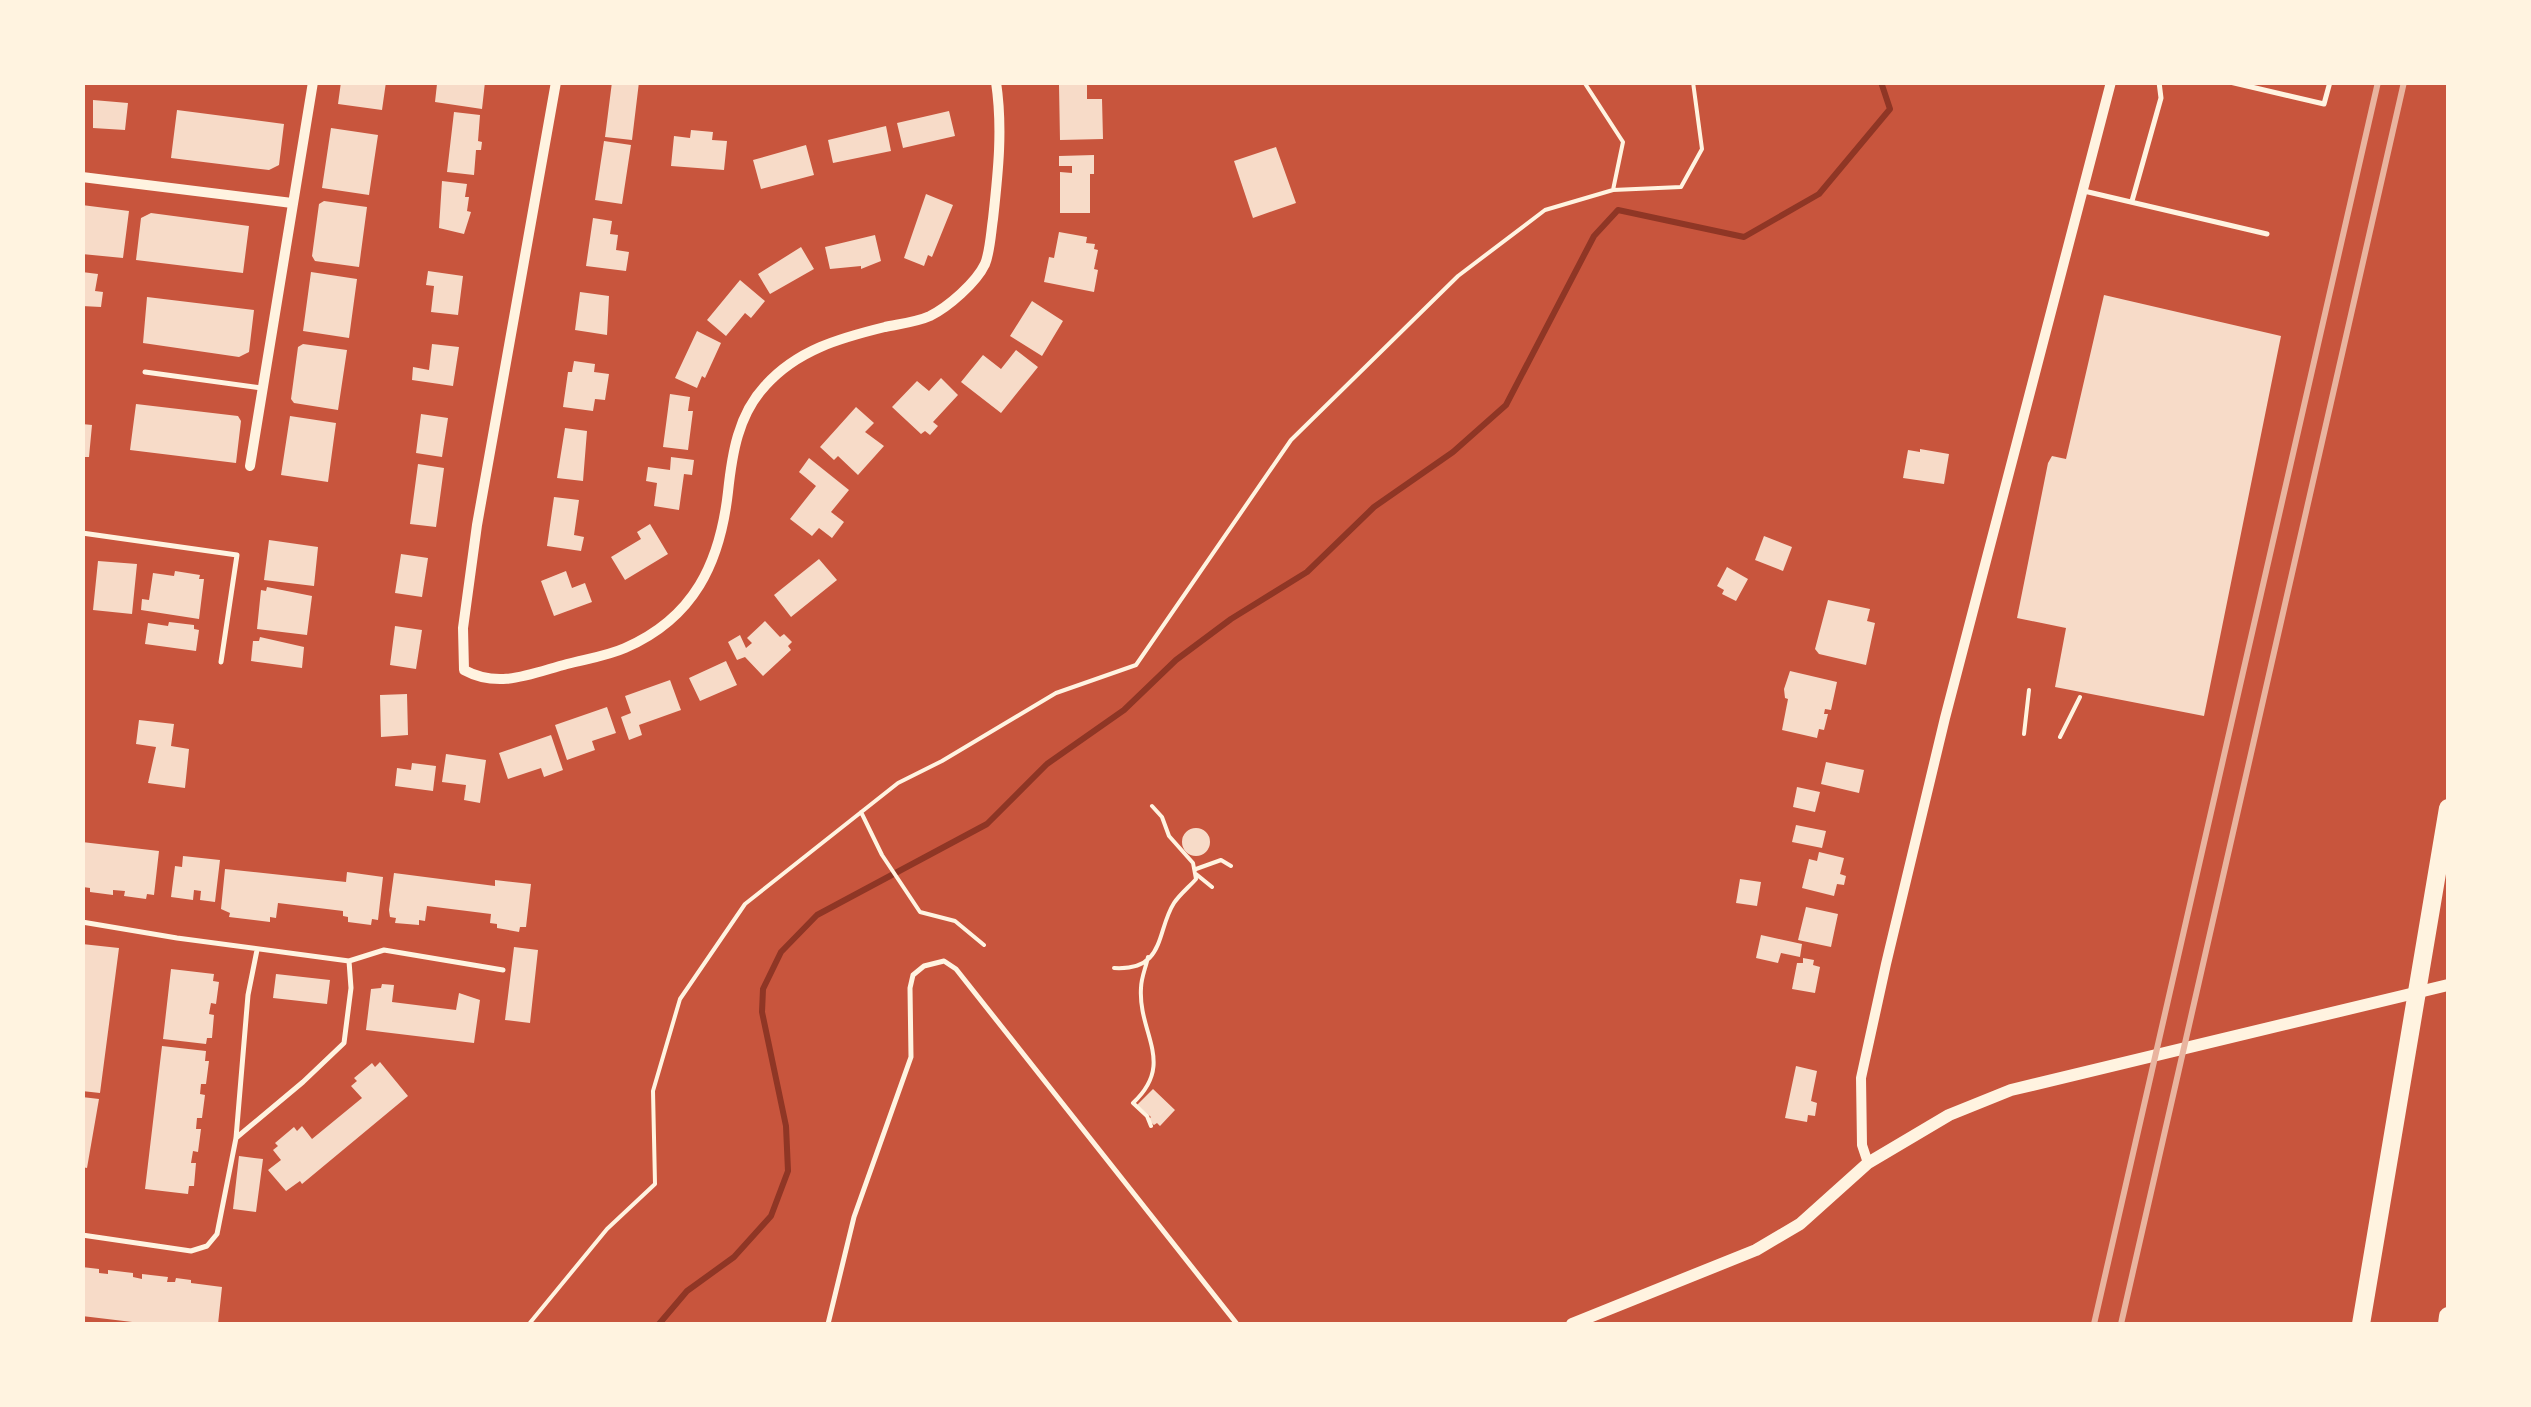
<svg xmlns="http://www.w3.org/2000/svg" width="2531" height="1407" viewBox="0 0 2531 1407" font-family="'Work Sans',sans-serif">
	<rect width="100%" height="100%" fill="#c8553d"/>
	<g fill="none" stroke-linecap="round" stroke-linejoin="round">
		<!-- stream -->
		<path stroke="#8f3625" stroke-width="6" d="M659 1324 687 1291 734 1257 771 1216 788 1171 786 1126 762 1012 763 989 781 952 817 915 987 824 1047 764 1124 710 1176 660 1231 619 1307 572 1374 507 1453 452 1506 405 1594 236 1618 210 1744 237 1819 194 1890 109 1881 82"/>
	</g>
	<!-- building -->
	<path fill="#f7dbc8" d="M341 82H386L382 110 338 104Z
		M485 82 482 109 435 102 437 84Z
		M612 82H639L632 140 605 137Z
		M1087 84V99H1102L1103 139 1060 140 1059 85Z
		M93 100 128 103 125 130 93 128Z
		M177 110 284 124 279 165 269 170 171 158Z
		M949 111 955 136 903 148 897 123Z
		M454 112 480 115 478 141 482 142 481 150H476L474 175 447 172Z
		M886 126 891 151 833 163 828 140Z
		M331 128 378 135 369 195 322 188Z
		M691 130 713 132 712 140 727 141 724 170 671 166 674 136 690 138Z
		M604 141 631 145 622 204 595 200Z
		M806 145 814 175 761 189 753 160Z
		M1276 147 1296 203 1253 218 1234 161Z
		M1094 155V174H1090V213H1060V172L1072 173V166H1059V156Z
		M442 181 467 184 465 197H469L467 211 471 212 464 234 439 228Z
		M926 194 953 205 932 257 928 255 924 266 904 258Z
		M324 201 367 207 359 267 315 261 312 256 319 204Z
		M82 205 129 211 123 258 82 254Z
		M151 213 249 226 243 273 136 260 141 218Z
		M593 218 612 221 610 234 618 235 616 250 629 252 626 271 586 266Z
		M1059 232 1087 237 1086 243 1095 244 1094 249 1098 250 1094 269 1098 270 1094 292 1044 282 1049 257 1054 258Z
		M875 235 881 261 861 269V266L830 269 825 247Z
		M801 247 814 269 770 294 758 274Z
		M428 271 463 276 458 315 431 312 434 286 426 285Z
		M82 272 98 274 95 291 103 292 101 307 82 306Z
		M311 272 357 279 349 338 303 331Z
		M740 280 765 301 751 318 745 313 726 336 707 320Z
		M580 292 609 296 607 335 575 330Z
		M2104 295 2281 336 2204 716 2055 687 2066 628 2017 618 2048 463 2052 456 2066 459Z
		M147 297 254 310 249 352 239 357 143 343Z
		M1032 301 1063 321 1042 356 1010 336Z
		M697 331 721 343 705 378 702 376 697 388 675 378Z
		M303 344 347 350 338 410 294 403 291 399 298 347Z
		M432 344 459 347 453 386 412 380 413 367 429 370Z
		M1016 350 1038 367 1001 413 961 382 983 355 1001 369Z
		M574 361 595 364 594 372 609 374 605 400 595 399 593 411 563 407 568 372H572Z
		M941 378 958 395 933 422 938 426 930 435 925 431 921 434 892 407 917 381 929 391Z
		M670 394 690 397 688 411H693L688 450 663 447Z
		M136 404 238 416 241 421 236 463 130 450Z
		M856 407 874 423 865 432 884 446 858 475 838 456 834 460 820 447Z
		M421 414 448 418 442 457 416 453Z
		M290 416 336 423 328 482 281 475Z
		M82 424 92 425 89 457H82Z
		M565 428 587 431 583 481 557 478Z
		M1920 449 1949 454 1944 484 1903 478 1908 450 1920 452Z
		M671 457 694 460 692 475 684 474 679 510 654 506 657 483 646 481 648 467 670 470Z
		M809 458 849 490 831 512 844 522 832 538 819 528 812 536 790 519 816 486 799 472Z
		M418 464 444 468 436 527 410 524Z
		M554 497 579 500 574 535 584 537 581 551 547 546Z
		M650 524 668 554 625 580 611 557 641 539 637 532Z
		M1764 536 1792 547 1783 571 1755 560Z
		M269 540 318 547 314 586 264 580Z
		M401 554 428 558 422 597 395 593Z
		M819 559 837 580 791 617 774 595Z
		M98 561 137 564 132 614 93 610Z
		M1727 567 1748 579 1736 601 1722 594 1724 590 1717 586Z
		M175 571 200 575 199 579H204L199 619 141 610 142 599 149 600 153 573 174 576Z
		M566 571 572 588 585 583 592 602 554 616 541 581Z
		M267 587 312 596 307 635 257 629 261 590 266 591Z
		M1828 600 1870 609 1867 621 1875 623 1866 665 1819 654 1815 649Z
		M765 621 780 637 784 634 792 642 788 646 791 650 763 676 745 657 737 660 728 642 740 635 746 648 752 643 747 638Z
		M169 622 194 625V629L199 630 196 651 145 644 148 623 168 626Z
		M395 626 422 630 416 669 390 665Z
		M260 637 304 647 302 668 251 661 253 641H259Z
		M726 661 737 685 700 701 689 678Z
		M1790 671 1837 682 1831 710 1825 709 1824 714H1828L1824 730 1819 729 1817 738 1782 730 1788 699 1785 698 1784 689Z
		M670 680 681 710 639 725 642 735 629 740 621 717 631 713 625 696Z
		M407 694 408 735 381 737 380 695Z
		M607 707 616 733 592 741 595 750 567 760 555 725Z
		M139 720 174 724 171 746 189 749 185 788 148 783 156 747 136 744Z
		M551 735 563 770 544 777 541 768 508 779 499 753Z
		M446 754 486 760 480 803 464 800 466 785 442 782Z
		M1826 762 1864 770 1859 793 1821 784Z
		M412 763 436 766 433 791 395 786 397 768 411 770Z
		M1797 787 1820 792 1815 812 1793 807Z
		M1796 825 1826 831 1822 848 1792 842Z
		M1182 842a14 14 0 1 1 28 0a14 14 0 1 1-28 0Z
		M82 842 159 851 154 895 147 894 146 899 124 896 125 891 113 890V895L90 892V888L83 887Z
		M1819 852 1844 858 1840 874 1846 876 1844 885 1837 884 1834 896 1802 888 1809 859 1817 861Z
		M183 856 220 860 215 902 200 900 201 891 194 890 193 900 171 897 175 866 182 867Z
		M225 869 346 882 347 872 383 877 378 920 372 919 371 925 348 922V917L343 916V911L278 903 276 918 270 917V922L229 917 230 913 221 909Z
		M394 873 495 886V880L531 884 526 927H520L519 932 497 928V924L490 923 491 914 427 906 425 921 419 920V925L395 923 396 918 390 917 389 910Z
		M1740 879 1761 882 1757 906 1736 903Z
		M1806 907 1838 914 1831 947 1798 940Z
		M1761 935 1802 944 1800 957 1781 953 1778 963 1756 958Z
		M82 944 119 948 100 1093 82 1091Z
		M514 947 538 950 530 1023 505 1020Z
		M1803 958 1814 960 1813 965 1820 967 1815 993 1792 989 1797 963H1803Z
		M171 969 214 974 213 981 219 982 216 1004 211 1003 209 1014 214 1015 212 1038H207L206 1044 163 1039Z
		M276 974 330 980 327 1004 273 998Z
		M382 984 394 985 392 1002 456 1010 459 993 480 1000 474 1043 366 1030 371 989 381 988Z
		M162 1046 206 1051 205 1061H209L206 1084H201L200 1094 205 1095 202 1118H197L196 1129H201L198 1152 193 1151 191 1163H196L194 1186H189L188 1194 145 1189Z
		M380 1062 408 1096 302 1184 300 1181 286 1191 268 1170 281 1160 273 1150 278 1146 275 1143 294 1127 297 1131 302 1126 312 1139 362 1098 351 1086 357 1081 354 1078 372 1063 375 1067Z
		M1796 1066 1817 1071 1811 1101 1817 1103 1815 1116 1808 1115 1807 1122 1785 1118Z
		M1153 1089 1175 1110 1160 1126 1157 1123 1154 1125 1148 1120 1151 1117 1137 1105Z
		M82 1097 99 1099 87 1168 82 1167Z
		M239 1156 263 1159 256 1212 233 1209Z
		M82 1267 99 1269V1273L108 1274V1270L133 1273V1277L142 1279V1274L168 1277 167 1282H175L176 1278 191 1280V1283L222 1287 218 1324H149L82 1316Z"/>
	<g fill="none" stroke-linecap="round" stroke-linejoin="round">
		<!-- path -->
		<path stroke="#fff3e0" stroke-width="4" d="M1584 82 1623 142 1613 190
			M2024 734 2029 690
			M2060 737 2080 697
			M861 812 882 855 920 912 955 921 984 945
			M1196 869 1221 860 1231 866
			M1196 874 1212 887
			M1148 957C1146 967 1141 978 1141 988 1138 1034 1176 1063 1133 1103L1147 1116 1151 1126
			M1114 968C1166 971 1156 931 1174 903 1180 894 1189 887 1196 879L1193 863 1169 836 1162 817 1152 806
			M529 1324 607 1229 655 1184 653 1091 680 999 745 904 898 783 942 761 1056 693 1136 665 1291 440 1458 276 1545 210 1613 190 1681 187 1702 149 1693 82"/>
		<!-- service -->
		<path stroke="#fff3e0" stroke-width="5" d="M2230 82 2324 104 2330 82
			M2084 191 2267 234
			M2132 201 2161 98 2159 82
			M145 372 262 388
			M82 533 237 555 221 662
			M82 922 177 938 349 961 384 950 503 970
			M236 1138 303 1082 344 1043 351 988 349 961
			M82 1235 191 1251 207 1246 217 1234 236 1138 248 995 257 950
			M828 1324 854 1217 911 1057 910 988 913 975 924 966 944 961 956 969 1237 1324"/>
		<!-- minor -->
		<path stroke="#fff3e0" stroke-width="10" d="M556 82 477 525 463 628 464 670C499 689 530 674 567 664 586 659 607 656 625 648 694 618 720 563 728 492 732 454 738 415 765 386 797 350 840 338 885 327 899 324 917 322 930 316 948 307 976 283 985 264 990 252 991 232 993 219 998 173 1003 129 996 82
			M82 177 292 203
			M250 466 313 82
			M1868 1163 1862 1145 1861 1078 1886 964 1945 718 2111 82"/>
		<!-- tertiary -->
		<path stroke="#fff3e0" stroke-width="12" d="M1572 1324 1756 1250 1800 1224 1868 1163 1949 1115 2011 1090 2448 985"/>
		<!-- motorway -->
		<path stroke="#fff3e0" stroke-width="18" d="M2361 1324 2448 808
			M2447 1324 2448 1316"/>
		<!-- rail -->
		<path stroke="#e9b49f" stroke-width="6" d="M2094 1324 2378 82
			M2121 1324 2404 82"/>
	</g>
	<!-- border -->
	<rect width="2531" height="1407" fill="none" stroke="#fff3e0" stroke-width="170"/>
</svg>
